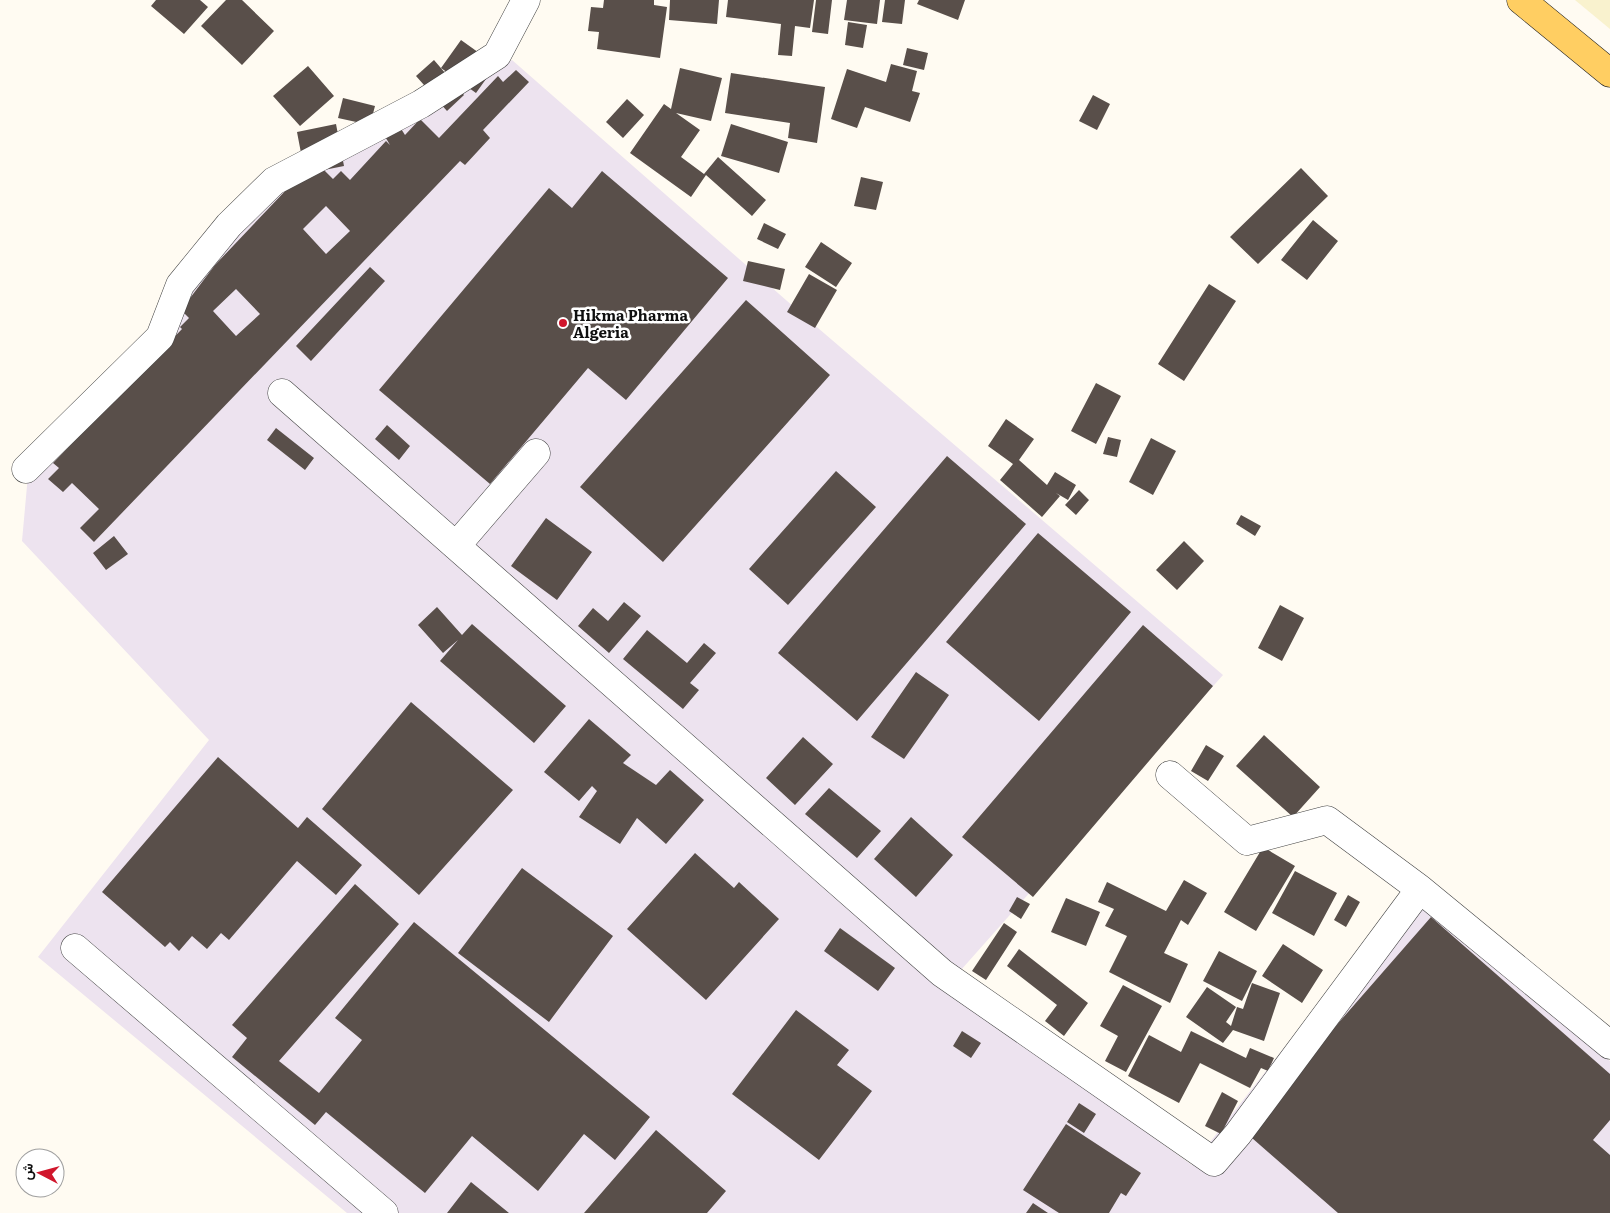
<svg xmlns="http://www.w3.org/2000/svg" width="1610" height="1213" viewBox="0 0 1610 1213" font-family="Literata,Vazirmatn,serif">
	<rect width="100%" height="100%" fill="#fffbf2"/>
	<!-- industrial -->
	<path fill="#ede3ef" d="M512 60 811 322 1223 675 945 988 1192 1165 1408 890 1610 1061V1213H347L38 957 209 740 22 541 28 475 177 306 213 258 284 186 418 114Z"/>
	<!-- farmland -->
	<path fill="#f9f2ce" d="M1575 0H1610V29Z"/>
	<!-- building -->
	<path fill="#594f4a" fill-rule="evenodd" d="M156 0H200L208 7 184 34 151 6Z
		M226 0H242L274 31 242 65 201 26Z
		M604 0H654V5L667 7 660 58 597 49 599 32 588 31 591 7 603 8Z
		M670 0H719L717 24 669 20Z
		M728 0H814L810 28 795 26 792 56 778 55 781 24 726 17Z
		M816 0H832L828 34 812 32Z
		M847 0H880L877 24 844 20Z
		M885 0H905L902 24 882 22Z
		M919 0H965L958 20 917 4Z
		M848 22 867 25 863 48 845 45Z
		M461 40 496 65 476 93 441 68Z
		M907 48 928 53 924 70 903 65Z
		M434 60 464 95 447 111 416 76Z
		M891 64 917 71 912 91 920 93 910 122 865 107 857 128 831 119 847 69 886 82Z
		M308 66 334 96 300 126 273 96Z
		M680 68 722 78 711 121 676 113 700 130 681 157 704 174 718 157 766 200 752 216 706 175 691 197 630 153 664 104 671 109Z
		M516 70 529 82 483 130 490 138 465 165 460 161 94 542 80 528 99 509 72 483 63 492 48 479 59 468 53 463 182 329 180 327 189 318 181 310 215 265 288 188 305 174 297 132 336 124 344 166 324 170 333 179 341 171 350 180 386 141 390 145 383 133 391 113 405 135 420 119 439 138 498 76 503 82ZM326 206 350 231 326 254 303 229ZM236 289 260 314 236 336 213 311Z
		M731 73 825 87 817 143 788 138 790 123 725 113Z
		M1093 95 1110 104 1097 130 1079 121Z
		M343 98 375 106 370 125 338 118Z
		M627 99 644 115 623 138 606 122Z
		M731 124 788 142 779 173 721 156Z
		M1301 168 1328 196 1258 264 1230 237Z
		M602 171 728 278 626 400 588 368 490 484 379 390 549 188 572 208Z
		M861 177 883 182 876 210 854 206Z
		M1313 220 1338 241 1307 280 1281 260Z
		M764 223 786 234 778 249 757 239Z
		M821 242 852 263 836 287 805 267Z
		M748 261 785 269 780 290 743 281Z
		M370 267 385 281 311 361 296 346Z
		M809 274 837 290 815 328 787 312Z
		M1209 284 1236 301 1184 381 1158 364Z
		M746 300 830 375 663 562 580 487Z
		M1096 383 1121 396 1096 444 1071 431Z
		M1006 419 1034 439 1019 460 1047 485 1055 472 1076 485 1068 500 1056 493 1060 496 1042 517 1000 480 1013 464 988 446Z
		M387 425 410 446 399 460 375 439Z
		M276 428 314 458 305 470 267 440Z
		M1108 437 1121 440 1117 457 1103 454Z
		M1151 438 1176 451 1153 495 1129 482Z
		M947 456 1026 524 857 721 778 653Z
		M836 471 876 507 788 605 749 569Z
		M1079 490 1089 500 1076 515 1065 505Z
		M1241 515 1261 526 1255 536 1236 524Z
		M546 518 592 552 557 600 511 566Z
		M1038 533 1131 612 1039 721 946 642Z
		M114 536 128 554 106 570 93 553Z
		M1184 541 1204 561 1177 590 1156 570Z
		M624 602 641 616 609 653 578 626 593 608 608 621Z
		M1280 605 1304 618 1282 661 1258 648Z
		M437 607 462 635 472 624 566 706 534 743 440 661 458 640 443 653 418 625Z
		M1143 625 1213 686 1033 897 962 837Z
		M647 630 687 663 704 643 716 653 690 683 699 690 683 709 623 659Z
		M916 672 949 695 904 759 871 737Z
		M411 702 513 790 419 895 322 809Z
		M589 719 631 755 623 763 656 785 670 770 704 800 666 844 637 818 620 844 579 817 597 791 592 786 579 801 544 772Z
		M1264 735 1320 787 1293 817 1236 766Z
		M803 737 833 764 795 805 766 778Z
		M1206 745 1224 756 1208 781 1191 771Z
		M218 757 298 828 307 817 362 865 336 895 297 861 229 940 221 933 207 949 192 936 179 951 170 942 165 947 102 892Z
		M829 788 881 831 857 858 805 814Z
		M911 817 953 855 916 897 874 859Z
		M1263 847 1295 866 1256 931 1224 912Z
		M695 853 734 888 739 882 779 919 706 1000 627 929Z
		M522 868 613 936 549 1022 458 953Z
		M1295 871 1337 893 1314 936 1272 913Z
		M1184 880 1207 893 1188 925 1181 920 1164 953 1188 964 1170 1003 1109 972 1127 936 1105 926 1114 909 1098 902 1107 882 1166 911Z
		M355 884 399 924 279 1061 319 1093 362 1040 335 1018 414 922 650 1117 615 1160 584 1134 538 1191 472 1136 425 1193 326 1112 315 1125 232 1057 247 1038 232 1025Z
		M1348 895 1360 902 1346 927 1334 920Z
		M1017 897 1030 904 1021 919 1009 911Z
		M1066 898 1100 912 1086 946 1051 932Z
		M1431 917 1610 1074V1120L1593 1140 1610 1155V1213H1338L1244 1131Z
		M1004 923 1017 932 986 980 972 971Z
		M840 928 895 968 878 991 824 951Z
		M1283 944 1323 970 1302 1003 1262 976Z
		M1019 949 1088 1003 1064 1036 1045 1021 1057 1005 1007 966Z
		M1219 951 1257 971 1242 1001 1203 981Z
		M1252 983 1280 993 1264 1041 1233 1030 1223 1043 1186 1017 1207 987 1236 1007 1226 1022 1231 1026 1237 1007 1243 1009Z
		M1123 985 1162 1006 1126 1072 1105 1061 1118 1036 1100 1026Z
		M796 1010 849 1050 837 1065 872 1091 819 1160 732 1094Z
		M962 1031 981 1043 971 1058 953 1046Z
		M1191 1031 1246 1058 1250 1048 1274 1058 1268 1071 1261 1068 1250 1088 1200 1063 1179 1103 1128 1076 1149 1035 1181 1052Z
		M1222 1092 1238 1101 1221 1134 1205 1126Z
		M1079 1103 1096 1114 1084 1133 1067 1122Z
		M1066 1124 1141 1173 1126 1196 1121 1193 1109 1213H1059L1023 1190Z
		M656 1130 726 1191 707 1213H584Z
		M471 1182 509 1213H447Z
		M1033 1203 1048 1213H1026Z"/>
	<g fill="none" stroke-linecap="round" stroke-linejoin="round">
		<defs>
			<path id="minor" d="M282 393 942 973 1214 1162 1238 1134 1420 889 1610 1045
				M26 469 160 337 180 285 229 225 274 181 421 104 497 55 526 0
				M456 546 536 453
				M1170 775 1247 841 1327 820 1420 889
				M75 948 384 1213"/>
			<path id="major" d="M1521 0 1610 73"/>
		</defs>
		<!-- minor casing -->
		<use href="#minor" stroke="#424242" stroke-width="29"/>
		<!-- major casing -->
		<use href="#major" stroke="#202020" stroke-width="29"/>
		<!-- minor -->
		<use href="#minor" stroke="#fff" stroke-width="28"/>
		<!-- major -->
		<use href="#major" stroke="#ffce62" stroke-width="28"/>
	</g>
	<!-- markers -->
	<circle fill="#d0162c" stroke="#fff" stroke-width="2" cx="563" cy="323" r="5"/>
	<g text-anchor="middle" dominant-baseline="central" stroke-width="5" stroke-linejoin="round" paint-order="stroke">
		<!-- poi labels -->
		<g font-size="15" font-weight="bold" fill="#0f0f0f" stroke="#fff" text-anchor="start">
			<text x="573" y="314">Hikma Pharma<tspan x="573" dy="17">Algeria</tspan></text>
		</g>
	</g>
	<!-- north arrow -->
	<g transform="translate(40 1173) rotate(276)"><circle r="24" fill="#ffffff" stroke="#9f9f9f"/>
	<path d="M0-4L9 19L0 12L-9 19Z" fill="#d0162c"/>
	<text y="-8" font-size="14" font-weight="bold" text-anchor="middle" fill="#0f0f0f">ش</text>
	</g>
</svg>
